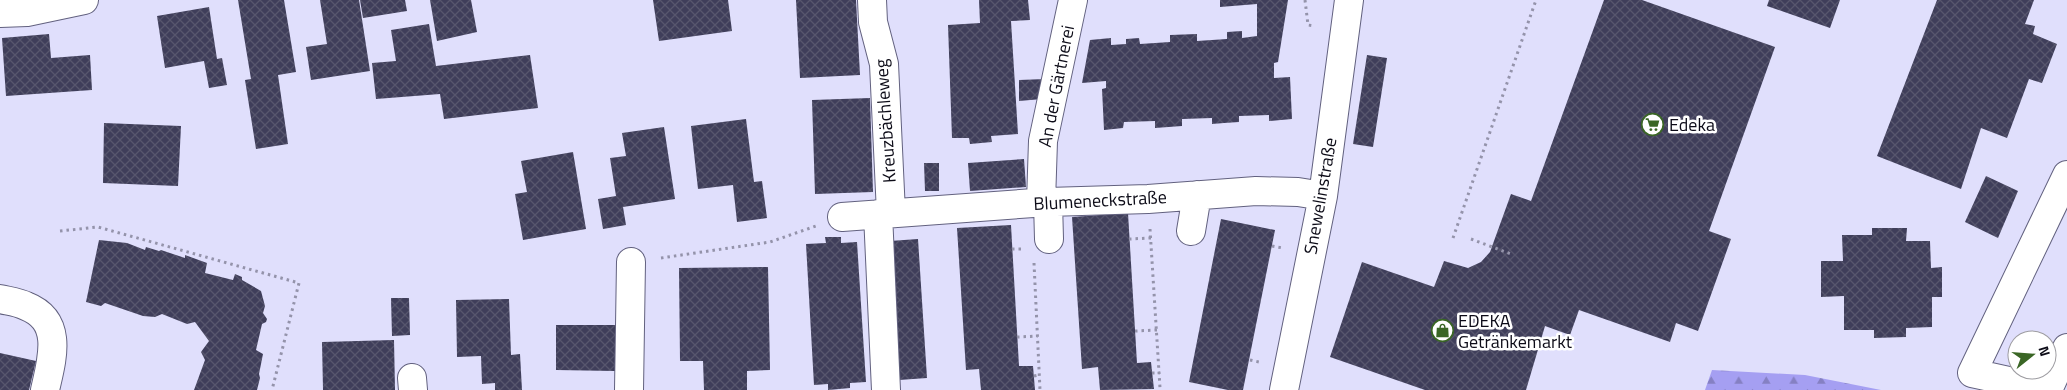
<svg xmlns="http://www.w3.org/2000/svg" width="2067" height="390" viewBox="0 0 2067 390" font-family="'Titillium Web',sans-serif">
	<defs>
		<pattern id="forest-firs" width="22" height="20" patternUnits="userSpaceOnUse" patternTransform="scale(1.25)"><rect width="22" height="20" fill="#a59ff2"/><path d="M5 1l3.5 6h-7zM16 11l3.5 6h-7z" fill="#8580c3"/></pattern>
		<pattern id="building-cross-hatch" width="8" height="8" patternUnits="userSpaceOnUse" patternTransform="scale(1.25)"><rect width="8" height="8" fill="#3f3e5a"/><path d="M0 0l8 8M0 8l8-8" fill="none" stroke="#57566d"/></pattern>
	</defs>
	<rect width="100%" height="100%" fill="#e0dffc"/>
	<!-- forest -->
	<path fill="url(#forest-firs)" d="M1712 370 1805 375 1881 390H1705Z"/>
	<!-- building -->
	<path fill="url(#building-cross-hatch)" d="M238 0H284L296 72 278 75 288 144 256 149 245 80 251 79Z
		M320 0H359L370 71 311 80 306 47 327 44Z
		M360 0H405L407 11 363 18Z
		M430 0H471L477 32 437 41Z
		M653 0H728L732 31 659 41Z
		M796 0H856L860 75 800 78Z
		M979 0H1028L1030 20 1011 21 1018 134 991 136 992 142 970 144 969 138H952L948 25 980 23Z
		M1220 0H1288L1278 62 1274 63V78L1290 77 1292 119 1269 121V115L1239 116V122L1224 123 1212 124V118L1182 119V126L1155 128V121L1124 122 1123 128 1104 130 1102 89 1106 88V81L1082 83 1090 40 1111 38V45L1126 44V39L1139 38 1140 44 1170 42V35L1197 34V41L1227 39V32L1242 31V38L1257 36V4L1220 7Z
		M1604 0H1642L1775 47 1709 231 1731 239 1698 331 1676 323 1670 342 1579 310 1570 335 1545 326 1526 390H1425L1330 357 1362 262 1434 287 1444 261 1468 268 1481 262 1490 252 1511 194 1531 201Z
		M1769 0H1840L1830 28 1767 6Z
		M1937 0H2034L2025 24 2035 26 2033 34 2057 44 2042 83 2029 79 2007 138 1981 128 1961 189 1877 156Z
		M209 7 217 59 222 58 227 85 209 88 204 61 165 68 157 16Z
		M429 24 436 66 530 55 538 108 444 119 440 94 376 99 372 63 396 61 391 30Z
		M49 34 51 58 90 55 92 90 6 96 2 38Z
		M1367 55 1387 58 1373 147 1353 144Z
		M1045 79 1042 99 1019 101V80Z
		M870 98 873 192 815 194 812 100Z
		M746 119 754 182 762 181 767 218 737 222 733 185 698 189 691 126Z
		M104 123 181 126 178 186 103 183Z
		M664 127 675 199 623 207 626 225 603 229 598 199 616 196 610 158 626 156 622 133Z
		M573 152 586 229 523 240 515 194 527 192 521 161Z
		M1024 159 1026 187 970 191 968 163Z
		M924 163H939V191H925Z
		M1986 176 2018 191 1998 238 1965 222Z
		M1128 213 1137 363 1151 362 1154 389 1100 390 1098 367 1082 369 1072 217Z
		M1221 219 1275 230 1243 390H1228L1189 382Z
		M1011 225 1019 366H1033L1035 390H981L979 369 966 370 957 228Z
		M1872 228H1907L1906 241H1930L1931 268 1942 267V297H1932V327L1906 328V337L1874 338V330H1844V296L1821 297V261H1843L1842 235H1872Z
		M825 237H841V243L857 242 866 382 850 383V388L828 390V384L814 385 806 244 826 243Z
		M918 239 927 378 899 380 890 241Z
		M99 240 127 243 145 250 146 247 159 251 161 250 185 258V255L207 263 205 273 233 280 235 274 242 277V280L261 291 265 306 263 313 267 319 266 322 262 324 256 350 263 354 259 374 260 378 257 390H194L205 360 201 352 209 341 195 322 187 324 162 314 155 317 143 316 105 303 101 306 86 302Z
		M768 267 770 370 747 371V390H704L703 361H680L679 268Z
		M391 298H409L410 335 392 336Z
		M509 299 511 355 520 354 522 390H495V383L482 384 481 356 457 357 456 300Z
		M556 325H615V371L556 370Z
		M394 340 395 390H323L322 342Z
		M0 353 36 361 29 390H0Z"/>
	<g fill="none" stroke-linecap="round" stroke-linejoin="round">
		<defs>
			<path id="minor" d="M872 0 873 22 884 64 891 213
				M0 13 27 12 84 0
				M1041 202 1043 141 1073 0
				M1048 202 1049 239
				M878 214 886 390
				M842 217 1048 202 1148 199 1256 191 1298 192 1323 196
				M1191 231 1197 195
				M0 299C8 301 18 302 26 306 64 321 52 359 45 390
				M412 378 413 390
				M629 390 631 262
				M1284 390 1323 196 1349 0
				M2048 390 2067 348
				M2049 390 1972 373 2067 175"/>
		</defs>
		<!-- minor casing -->
		<use href="#minor" stroke="#62617f" stroke-width="30"/>
		<!-- path -->
		<path stroke="#9493aa" stroke-width="3" stroke-dasharray="2.5 4" stroke-linecap="butt" d="M1305 0 1308 25 1315 26
			M1150 229 1160 388
			M60 231 98 227 299 283 272 390
			M1453 238 1536 0
			M1129 239 1151 238
			M1471 239 1511 254
			M1272 246 1283 248
			M1012 249H1023
			M661 258 770 242 816 226
			M1034 263 1040 390
			M1135 331 1157 330
			M1017 337 1038 336
			M1250 360 1259 362
			M1152 373H1160
			M1034 376 1039 375"/>
		<!-- minor -->
		<use href="#minor" stroke="#fff" stroke-width="28"/>
	</g>
	<!-- icons -->
	<defs>
		<symbol id="supermarket-ring" viewBox="-11 -11 22 22"><circle r="9.5" fill="#fff" stroke="#3a6625" stroke-width="1.5"/><path d="M-6-5.5h2.5l.6 2H6L4.5 2H-2.5L-4.4-4H-6ZM-1.5 3.2a1.3 1.3 0 1 0 .1 0ZM3 3.2a1.3 1.3 0 1 0 .1 0Z" fill="#3a6625"/></symbol>
		<symbol id="shop-ring" viewBox="-11 -11 22 22"><circle r="9.5" fill="#fff" stroke="#3a6625" stroke-width="1.5"/><path d="M-5-2.5h2.3a2.7 3.5 0 0 1 5.4 0H5L5.5 6h-11ZM-1.5-2.5h3a1.5 2.3 0 0 0-3 0Z" fill="#3a6625"/></symbol>
	</defs>
	<g fill-rule="evenodd">
		<use href="#supermarket-ring" x="1640" y="112" width="25" height="25"/>
		<use href="#shop-ring" x="1430" y="318" width="25" height="25"/>
	</g>
	<g text-anchor="middle" dominant-baseline="central" stroke-width="5" stroke-linejoin="round" paint-order="stroke">
		<!-- street labels -->
		<g font-size="18" fill="#0c0b17" stroke="#fff">
			<text transform="translate(1056 86) rotate(-79)">An der Gärtnerei</text>
			<text transform="translate(885 121) rotate(-94)">Kreuzbächleweg</text>
			<text transform="translate(1320 196) rotate(-80)">Snewelinstraße</text>
			<text transform="translate(1100 200) rotate(-3)">Blumeneckstraße</text>
		</g>
		<!-- poi labels -->
		<g font-size="18" fill="#0c0b17" stroke="#fff" text-anchor="start">
			<text x="1669" y="124">Edeka</text>
			<text x="1458" y="320">EDEKA<tspan x="1458" dy="21">Getränkemarkt</tspan></text>
		</g>
	</g>
	<!-- north arrow -->
	<g transform="translate(2032 355) rotate(73)"><circle r="24" fill="#ffffff" stroke="#9e9da2"/>
	<path d="M0-4L9 19L0 12L-9 19Z" fill="#3a6625"/>
	<text y="-8" font-size="14" font-weight="bold" text-anchor="middle" fill="#0c0b17">N</text>
	</g>
</svg>
